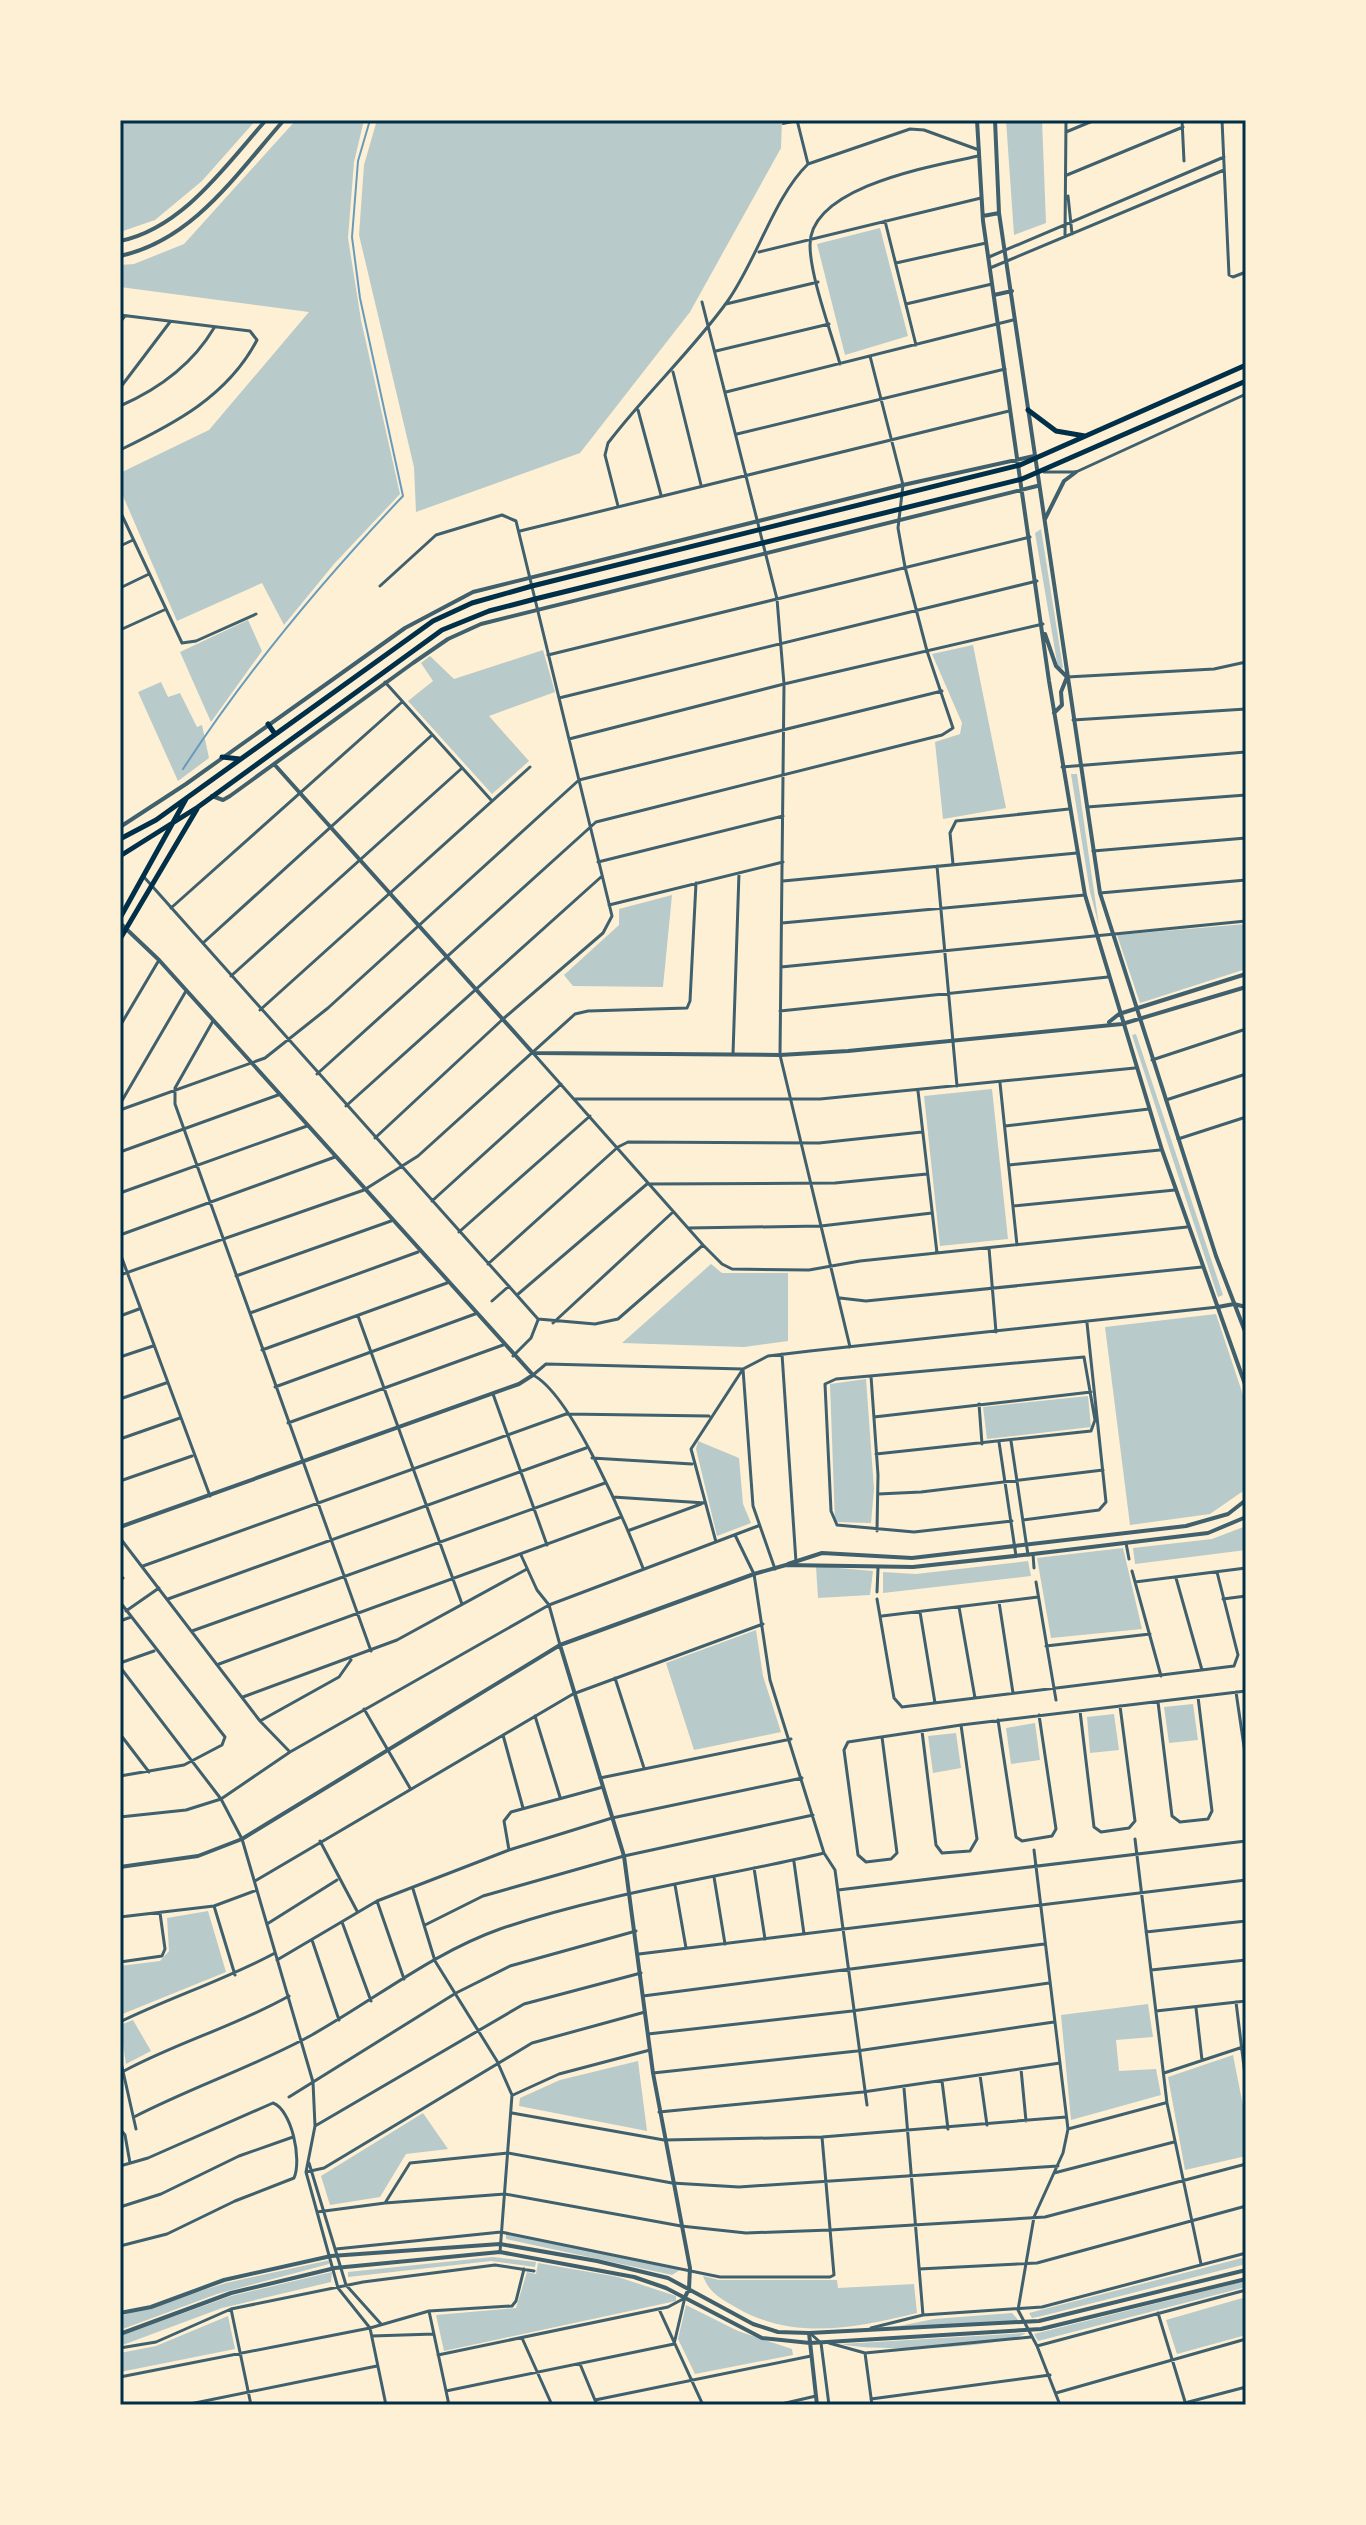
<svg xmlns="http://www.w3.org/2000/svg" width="1366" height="2525" viewBox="0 0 1366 2525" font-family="Helvetica,sans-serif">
	<rect width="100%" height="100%" fill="#fdf0d5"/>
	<!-- green -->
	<path fill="#b9caca" d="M120 120H256L202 181 155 220 120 232Z
		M296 120H364L354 162 348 238 361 320 400 494 334 564 284 625 262 583 177 621 120 489V473L209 430 309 312 120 287V265L134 264 184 244Z
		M377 120H782L781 148 690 312 580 453 416 512 414 467 359 235 364 165Z
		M1006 120H1042L1046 223 1014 235Z
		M880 228 908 336 845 355 817 244Z
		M1041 529 1063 668H1058L1035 533Z
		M248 620 262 651 211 722 180 652Z
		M973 645 1006 808 943 819 935 742 960 734 962 723 932 654Z
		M543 650 555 692 489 716 529 761 492 794 408 701 433 681 421 663 430 656 454 679Z
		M161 682 168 697 180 693 197 727 202 725 209 758 178 781 138 692Z
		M1071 774H1077L1099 926 1090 892Z
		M672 895 663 987 573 986 564 975 619 925V909Z
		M1246 924V969L1140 1003 1117 935Z
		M1136 1034 1223 1295 1218 1297 1132 1035Z
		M992 1089 1008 1239 940 1246 924 1096Z
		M711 1264 722 1273H788V1341L744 1347 622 1343Z
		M1216 1314 1246 1404V1489L1210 1514 1130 1525 1105 1327Z
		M866 1379 874 1489 871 1523 835 1522 830 1384Z
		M1088 1396 1091 1427 987 1439 983 1407Z
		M698 1441 739 1458 743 1504 751 1523 717 1536 696 1449Z
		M1246 1526V1550L1135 1564 1133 1548 1212 1539Z
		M1123 1548 1142 1629 1051 1638 1037 1558Z
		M1028 1561 1031 1576 883 1593V1572L916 1574Z
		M816 1566 873 1571 870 1595 818 1598Z
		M756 1630 763 1676 781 1732 694 1750 666 1663Z
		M1193 1704 1198 1740 1169 1743 1164 1707Z
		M1114 1714 1119 1750 1090 1753 1087 1717Z
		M1035 1723 1040 1760 1011 1764 1006 1728Z
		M956 1733 961 1768 933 1773 928 1736Z
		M208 1911 226 1972 120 2015V1966L160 1961 169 1951 167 1918Z
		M1148 2004 1153 2037 1116 2040 1119 2071 1156 2069 1161 2095 1071 2120 1061 2015Z
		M133 2020 151 2051 126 2064 120 2025Z
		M1233 2055 1246 2121V2156L1185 2170 1168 2077Z
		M638 2061 647 2131 519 2106 520 2098 560 2080Z
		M423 2113 448 2149 406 2154 380 2197 330 2205 321 2176Z
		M506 2234 667 2267 680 2270 672 2275 506 2239Z
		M493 2257 536 2262 535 2267 491 2261 348 2277V2272Z
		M1246 2257V2264L1042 2316 1032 2318 1029 2313Z
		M330 2260 329 2264 217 2294 120 2330V2316L226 2283Z
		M538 2263 618 2277 676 2296V2301L444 2351 436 2315 516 2308 527 2272 536 2274Z
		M332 2272 331 2282 222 2308 120 2346V2336L231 2296Z
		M703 2276 719 2280H837L838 2288 914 2284 917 2313C856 2328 794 2341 737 2308 720 2298 710 2294 703 2276Z
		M1246 2281V2287L1038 2341 1034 2334Z
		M1246 2297V2335L1177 2354 1166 2320Z
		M686 2305 738 2331 792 2349 793 2355 695 2374 678 2339Z
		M1012 2313 1019 2321 894 2327 934 2319Z
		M228 2316 235 2349 120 2372V2353L156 2346Z
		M1026 2333C1003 2349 873 2352 841 2344Z"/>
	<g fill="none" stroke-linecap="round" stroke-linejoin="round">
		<!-- stream -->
		<path stroke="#669bbc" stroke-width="2" d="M183 769C247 671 322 581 403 496L360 298 352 237 358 161 370 120"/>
		<!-- service -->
		<path stroke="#3f606c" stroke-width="2" d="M783 124 797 121"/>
		<!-- minor -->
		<path stroke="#3f606c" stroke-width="3" d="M797 120 808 164
			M1182 120 1184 161
			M1222 120 1229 275 1233 277 1246 272
			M1066 132 1095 120
			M1067 175 1183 127
			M1068 196 1072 234
			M885 221 916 345
			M1065 236 1066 120
			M759 252 981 198
			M989 257 1224 157
			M896 263 986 243
			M990 268 1224 170
			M702 302 777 599 784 684 780 1055 850 1347
			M726 304 818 282
			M906 304 992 284
			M120 315 250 331 257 340C228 396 174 424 120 450
			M120 322 125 316
			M716 351 829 324
			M840 364C831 332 810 276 810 245 810 186 934 166 978 156
			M673 372 701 485
			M120 388 170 322
			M726 392 1013 320
			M120 406C159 389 192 365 214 328
			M638 410 661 495
			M737 434 1005 369
			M1044 472H1076L1246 394
			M618 506 605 455 608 443C645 394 691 352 727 302 757 260 774 197 808 164L910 129 924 130 979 150
			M120 511 182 643 196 641 256 614
			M520 531 1009 411
			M120 546 133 540
			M120 588 149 574
			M120 630 164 610
			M548 655 1030 537
			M1067 677 1214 669 1246 662
			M385 682 492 801
			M559 698 1037 581
			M1073 720 1246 709
			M569 739 784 684 1043 624
			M1062 767 1246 752
			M1087 807 1246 795
			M1093 851 1246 838
			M598 862 783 816
			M953 864 950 833 956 821 1069 809
			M937 866 957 1086
			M144 877 538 1319 595 1324 618 1319 703 1245
			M783 881 1077 853
			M1100 893 1246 880
			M609 905 783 862
			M171 908 402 702
			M782 923 1085 895
			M203 943 431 736
			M781 967 1246 921
			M231 976 461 769
			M260 1010 530 767
			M780 1011 1108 977
			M213 1021 175 1088V1104L371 1651
			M120 1026 159 960
			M533 1053 703 1245 722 1264 732 1269 809 1270 860 1261 1187 1227
			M733 1054 739 873
			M1152 1060 1246 1029
			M317 1074 596 822 942 735 953 728 927 651 905 567 898 528 903 485 870 356
			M1000 1083 1017 1245
			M918 1091 937 1253
			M574 1099H820L1135 1068
			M1166 1100 1246 1074
			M120 1104 186 991
			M346 1106 601 877
			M120 1110 265 1058 328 1008 579 780 942 691
			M1005 1126 1149 1109
			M375 1138 503 1019 603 933 612 916 516 521 502 515 436 535 380 586
			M1178 1139 1246 1117
			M1246 1151V1156
			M120 1152 278 1095
			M1009 1165 1160 1150
			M120 1193 307 1126
			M432 1201 561 1084
			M1013 1206 1175 1190
			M688 1228 821 1226 932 1213
			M459 1232 590 1116
			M120 1235 335 1157
			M989 1248 996 1332
			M120 1253 210 1496
			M488 1264 618 1147 628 1142 819 1143 922 1132
			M120 1275 364 1190 418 1156 575 1014 588 1011 687 1008 690 1001 696 883
			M236 1276 391 1221
			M517 1295 647 1184 835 1183 927 1174
			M840 1298 866 1301 1202 1267
			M492 1301 509 1286
			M250 1313 418 1252
			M120 1316 139 1309
			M358 1316 462 1604
			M553 1323 673 1212
			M262 1350 447 1283
			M782 1354 796 1562
			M513 1356 531 1338 538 1320
			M120 1357 153 1346
			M743 1369 753 1506 775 1569
			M871 1376 878 1475 877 1531
			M275 1387 475 1314
			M493 1394 547 1545
			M120 1399 166 1383
			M979 1404 982 1444
			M874 1417 1091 1392
			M288 1423 503 1345
			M120 1439 180 1418
			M1011 1441 1028 1555
			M999 1442 1016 1556
			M876 1454 1091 1431 1095 1420 1084 1357 836 1379 825 1384 831 1511 837 1525 914 1532 1012 1521
			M592 1458 692 1464
			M120 1481 192 1456
			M878 1494 921 1492 1103 1470
			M613 1497 705 1503
			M1023 1520 1099 1510 1106 1502 1087 1323
			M630 1530 701 1504
			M735 1535 754 1574 770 1680 824 1853 835 1870 867 2105
			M120 1538 260 1721 289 1751
			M716 1542 691 1449 743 1369
			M1126 1543 1129 1559
			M1033 1554 1034 1568
			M521 1555 537 1590 549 1605 560 1645
			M143 1566 566 1414 709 1416
			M643 1568C626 1524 572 1395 533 1375L546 1364 743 1369 768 1356 810 1351 1218 1307
			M1132 1571 1161 1676
			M1176 1578 1202 1670
			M120 1579 123 1578
			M1036 1582 1056 1700
			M1135 1582 1246 1568
			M877 1592 878 1568
			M168 1599 586 1448
			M877 1599 894 1698 902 1707 1234 1666 1238 1655 1217 1572
			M1223 1599 1246 1596
			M120 1602 225 1737 222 1745 184 1765 120 1776
			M999 1602 1013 1693
			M959 1607 975 1698
			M126 1611 159 1588
			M920 1612 935 1703
			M882 1616 1038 1597
			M120 1621 131 1617
			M192 1631 605 1483
			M1046 1646 1150 1634
			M120 1663 154 1651
			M219 1664 621 1517
			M120 1667 221 1799 242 1839 313 2082 315 2126 306 2172 338 2288 370 2328 386 2405
			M615 1678 644 1768
			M1236 1692 1246 1760
			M243 1697 397 1640 527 1569
			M1158 1702 1172 1816 1180 1822 1208 1819 1212 1811 1198 1697
			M364 1709 410 1788
			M1080 1711 1094 1827 1101 1832 1129 1828 1135 1821 1120 1706
			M535 1716 560 1797
			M998 1720 1016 1837 1022 1841 1052 1836 1056 1829 1039 1715
			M260 1721 339 1677 351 1660
			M922 1731 936 1845 942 1853 970 1851 977 1839 961 1725
			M120 1734 149 1772
			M503 1735 523 1808
			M882 1737 897 1853 891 1859 866 1862 858 1855 844 1750 848 1742 961 1725 1246 1691
			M600 1778 791 1739
			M120 1817 186 1810 221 1799 290 1752 549 1605 758 1526
			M1135 1839 1167 2103 1201 2264
			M320 1841 357 1911
			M509 1850 504 1821 511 1812 603 1787
			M1034 1850 1068 2129 1063 2153 1034 2217 1018 2310 1037 2346 1060 2405
			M794 1862 804 1934
			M754 1868 765 1939
			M714 1877 725 1944
			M255 1881 573 1694 763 1624
			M675 1885 686 1948
			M413 1889 435 1961 497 2061 512 2095 500 2252
			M838 1890 1246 1841
			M377 1901 404 1979
			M214 1906 235 1975
			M120 1917 214 1906 257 1890
			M342 1922 371 2001
			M267 1924 337 1880
			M425 1925 483 1896 624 1856 813 1815
			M1146 1932 1246 1921
			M312 1940 339 2020
			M639 1954 1246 1880
			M277 1960 377 1901 509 1850 612 1818 802 1778
			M120 1962 162 1956 165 1949 160 1913
			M1151 1970 1246 1960
			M643 1996 1044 1944
			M1236 2002 1246 2083
			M1196 2008 1202 2060
			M1156 2011 1246 2001
			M120 2022C171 1997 225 1980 275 1953
			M648 2034 852 2011 1049 1983
			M120 2058 136 2129
			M1021 2069 1026 2121
			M124 2071C178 2042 236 2026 289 1996
			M653 2073 857 2051 1054 2022
			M1164 2073 1246 2046
			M980 2075 987 2125
			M942 2081 948 2129
			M904 2088 923 2315
			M513 2095 559 2074 650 2050
			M289 2097 456 1993 510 1966 636 1931
			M659 2112 863 2092 1060 2063
			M512 2113 664 2140 822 2137 1066 2117
			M134 2117C192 2087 253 2067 310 2036 373 2001 432 1953 500 1929 605 1893 717 1878 824 1853
			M315 2126 524 2004 641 1973
			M120 2129 125 2135 130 2163
			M1068 2129 1165 2103
			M309 2163 346 2285 381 2324
			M120 2166 148 2158 273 2103C292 2110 302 2160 294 2178L235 2201 167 2234 120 2246
			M306 2172 324 2168 532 2043 645 2012
			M1054 2173 1174 2142
			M385 2203 410 2163 508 2153 672 2183 739 2187 1058 2166
			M120 2207 161 2194 239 2156 293 2137
			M317 2212 385 2203 505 2194 681 2226 746 2233 830 2230 1045 2217 1246 2164
			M336 2249 501 2232 720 2277H830L834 2275 822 2137
			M919 2269 1037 2263 1246 2206
			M231 2309 251 2405
			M659 2309 703 2405
			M429 2311 449 2405
			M1158 2313 1186 2405
			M871 2328 923 2315 1042 2307 1246 2253
			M811 2334 821 2343 829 2405
			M372 2336 434 2334
			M522 2338 552 2405
			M829 2343 865 2353 1031 2337
			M1037 2346 1246 2290
			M120 2348 156 2342 231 2309 363 2282 495 2265 534 2271
			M865 2353 872 2405
			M438 2355 668 2307 683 2299
			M580 2364 597 2405
			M120 2377 370 2328 429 2311 512 2306 516 2301 524 2269
			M446 2391 674 2344 685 2297
			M1056 2393 1246 2339
			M871 2399 1050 2375
			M595 2400 811 2356
			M185 2405 377 2366
			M437 2405 448 2403
			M777 2405 816 2396
			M1177 2405 1246 2387"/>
		<!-- tertiary -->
		<path stroke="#3f606c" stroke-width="4" d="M977 120 983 221 1049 681 1085 895 1162 1150 1246 1387
			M995 120 999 213 1100 893 1216 1256 1246 1334
			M983 216 999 213
			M120 241C183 228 226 165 266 120
			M120 256C194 240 237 173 284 120
			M994 295 1012 291
			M1045 519 1064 481 1076 472
			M1045 634 1056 666 1067 677 1061 692 1062 705 1054 713
			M274 764 533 1053 780 1055 848 1051 1122 1024 1246 987
			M212 796 223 800 230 796 413 663 448 639 481 624 1037 486
			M120 827 186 784 405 628 473 592 903 485 1034 456
			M120 923 159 960 533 1375 519 1384 120 1527
			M1109 1022 1119 1014 1246 974
			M1218 1307 1234 1304 1246 1307
			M788 1564 822 1553 912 1558 1186 1526 1228 1514 1246 1500
			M560 1645 624 1856 653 2073 690 2268 689 2289 685 2297
			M120 1867 198 1856 242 1839 560 1645 754 1574 786 1565 913 1567 1033 1554 1208 1533 1246 1517
			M120 2313 151 2307 224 2280 331 2256 500 2244 597 2261 668 2278 753 2324 778 2332 809 2333 1039 2321 1246 2270
			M809 2333 817 2405
			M120 2334 231 2293 335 2268 500 2252 634 2277 666 2288 762 2338 810 2343 1041 2329 1246 2279"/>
		<!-- primary -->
		<path stroke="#003049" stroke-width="5" d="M1028 410 1056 431 1085 436
			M268 724 275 734
			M222 757 240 759
			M120 839 156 820 433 621 472 603 532 586 1020 465 1246 365
			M120 856 198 807 442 630 489 611 535 599 1022 479 1246 381
			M120 918 186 799
			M120 939 197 809"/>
	</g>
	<!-- border -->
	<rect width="1366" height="2525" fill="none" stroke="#fdf0d5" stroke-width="244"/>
	<rect x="122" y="122" width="1122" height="2281" fill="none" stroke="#003049" stroke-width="3"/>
</svg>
